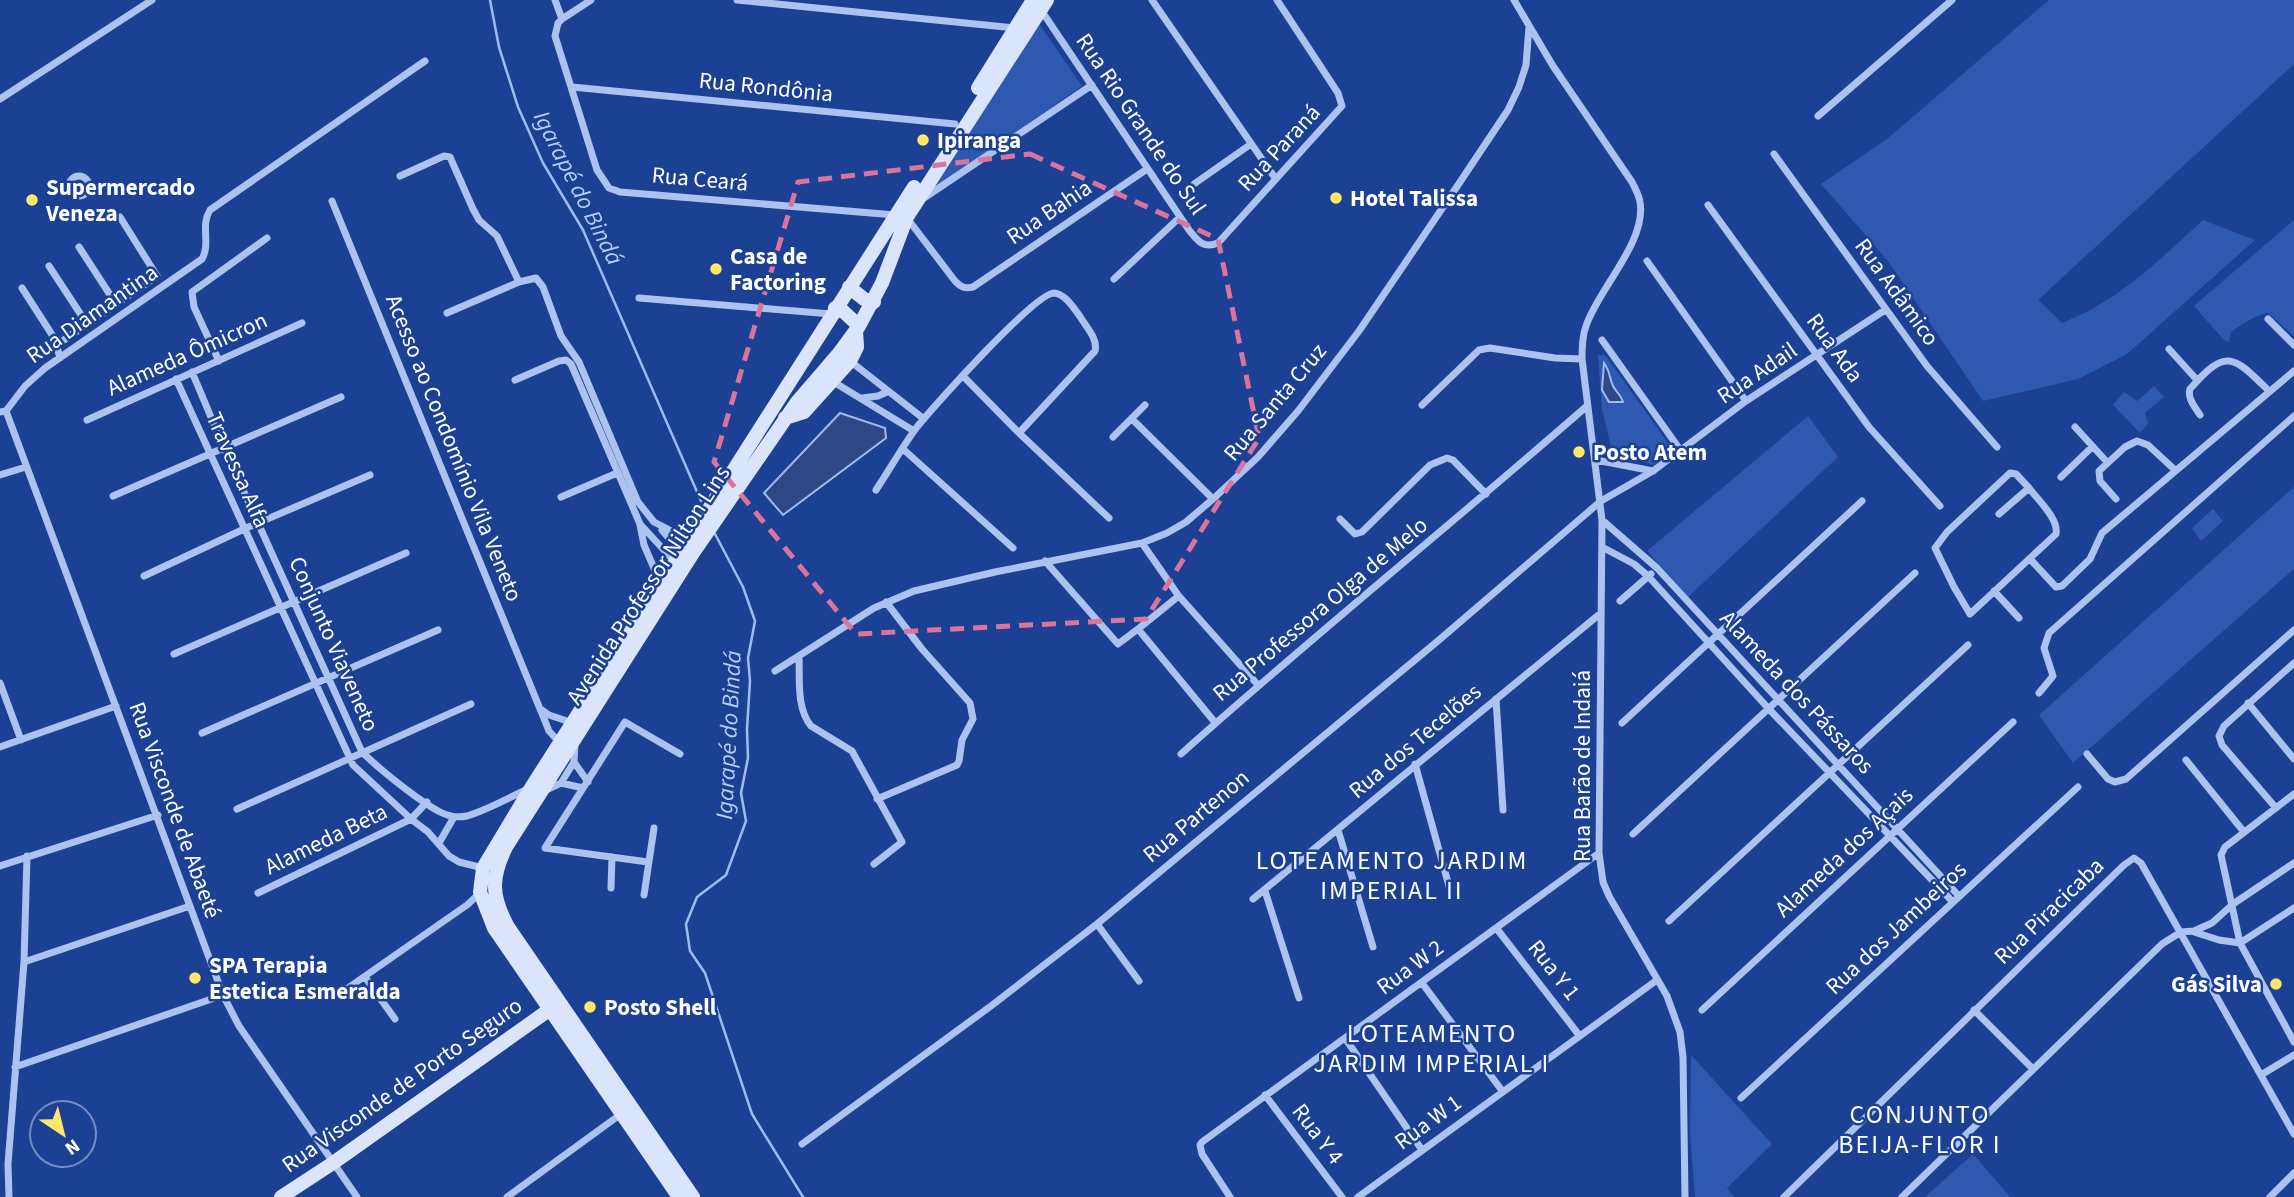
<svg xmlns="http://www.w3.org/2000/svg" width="2294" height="1197" viewBox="0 0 2294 1197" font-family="'Source Sans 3',sans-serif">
	<rect width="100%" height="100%" fill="#1c4093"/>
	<!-- green -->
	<path fill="#2f59b1" d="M2049 0H2294V64L2038 300 2062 323C2120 300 2158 261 2203 220L2255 240 2127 354 2078 379 1983 401 1888 261 1821 184 1887 139Z
		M1036 19 1082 86 918 202Z
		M2294 220V336L2268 313C2253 316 2243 324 2231 332L2229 342 2224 340 2194 306Z
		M1598 355H1605L1673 450 1654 465 1613 454 1602 410Z
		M2154 386 2164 397 2145 413 2148 423 2140 433 2113 405 2124 392 2137 401Z
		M1808 416 1838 457 1688 597 1647 551Z
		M2294 487V569L2073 763 2039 715Z
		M2213 509 2223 521 2201 541 2192 528Z
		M1691 1055 1772 1144 1727 1188 1734 1197H1695L1690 1135Z
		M1973 1154 2010 1197H1927L1926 1196Z"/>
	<!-- water -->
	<path fill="#2e4886" stroke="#a0bbf1" stroke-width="2" d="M1604 363C1610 371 1609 377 1613 386 1616 392 1621 395 1623 402H1609L1602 390Z
		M840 413 885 428 886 438 783 515 764 493Z"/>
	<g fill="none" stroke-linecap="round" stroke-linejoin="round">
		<!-- stream -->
		<path stroke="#a0bbf1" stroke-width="2.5" d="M490 0 499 47 518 107 543 163 583 230 701 501
			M714 532 743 587 755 621 748 658 750 681 747 729 748 758 741 793 746 821 726 875 697 897 686 924 690 951 705 973 752 1114 803 1197"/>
		<!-- street -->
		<path stroke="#acc2ef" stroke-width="7" d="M555 0 562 19
			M591 0 562 19 558 23 555 36 597 170 609 188 620 192 895 215
			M737 0 1015 28
			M1152 0 1275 178
			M1514 0 1553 66 1632 182C1635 188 1639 195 1640 202 1647 242 1598 289 1586 326 1582 336 1582 348 1582 359L1602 520 1599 853 1603 882 1609 896 1667 996 1680 1032 1683 1057 1685 1197
			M1041 10 1189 230C1198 241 1203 249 1218 243L1342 106 1338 93 1277 0
			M572 87 955 124
			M0 99 152 0
			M1818 116 1952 0
			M1774 154 1927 366 1997 447
			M69 186a10 10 0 1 1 20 0a10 10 0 1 1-20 0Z
			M400 176 444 156 450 157 473 209 479 220 497 236 519 282 536 278 543 287 561 336 579 362 638 502 654 522 689 540
			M1194 184 1251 144
			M924 198 1092 85
			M332 201 545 721 549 731 560 743
			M1708 205 1869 427 1940 506
			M907 218 955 281C961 287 964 289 973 287L1147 169
			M79 247 116 304
			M1647 261 1746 401
			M49 266 87 324
			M1114 279 1180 217
			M22 288 58 344 57 347 60 358
			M639 298 831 314
			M447 313 519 282
			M2268 319 2294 345
			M1602 340 1681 451
			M58 344 157 276 120 217
			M2169 349 2197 380
			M219 361 194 307 192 292 267 238
			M850 361 924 419
			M192 372 224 448 362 752C379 769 419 801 440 812 448 816 458 818 467 816 487 810 508 798 528 789
			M963 376 1019 433 1109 518
			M176 379 353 765 411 819 428 832 449 856 459 862 483 868
			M515 380 559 361 566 360 571 364 640 524 675 562
			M832 381 914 431
			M862 398 878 396 887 392
			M1422 405 1479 350 1490 348 1555 358 1582 359
			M6 411 223 995 239 1026 357 1197
			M0 412 6 411 25 386 45 368 202 259C211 243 200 226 210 210L425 61
			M2200 415C2195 407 2187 398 2190 389 2227 346 2234 357 2269 391
			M1132 419 1213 499
			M87 420 302 323
			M2075 427 2107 462
			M1113 437 1145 405
			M903 449 1013 548
			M1596 460 1653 471
			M0 475 26 467
			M2061 477 2092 447
			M876 490C890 469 902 447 917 427 933 407 1035 293 1054 293 1066 294 1075 310 1081 318 1087 328 1098 339 1095 351L1019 433
			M113 496 341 397
			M561 497 617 473
			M2116 499 2100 481 2099 471 2125 447 2137 441 2148 445 2175 470
			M1999 514 2029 488C2038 500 2059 519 2056 534L1970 614 1954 587 1935 548 1947 532 2010 473 2016 474 2029 488
			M1340 519 1355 534 1362 532 1430 465 1447 458 1453 460 1486 494
			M1602 520 1657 568 1958 895
			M640 525 644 545 660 582
			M662 530 681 553
			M1142 543 1178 595 1258 685
			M1602 547 1634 564 1648 576 1768 708 1952 901
			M2030 559 2056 587 2062 586 2090 559 2102 533 2294 371
			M1045 561 1118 644 1138 629 1213 720
			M144 576 244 529 370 475
			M1994 591 2019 618
			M1620 601 1651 574
			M1138 629 1175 599
			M174 654 406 553
			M799 656C800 678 796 708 811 726L852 751 902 842 874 864
			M775 671 874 608 914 591 995 572 1142 543 1167 533 1186 522 1213 499 1258 457 1298 411 1359 331 1458 185 1508 110 1519 87 1526 65 1529 27
			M0 683 21 740
			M2039 693 2053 676 2044 648 2049 633 2294 416
			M1496 699 1503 810
			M2248 703 2294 759
			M542 710 549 715 573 723
			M1622 723 1862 501
			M202 733 438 630
			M575 744 574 762 588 782
			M0 747 116 706
			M1181 754C1314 635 1453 523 1587 406
			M2087 754 2108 779 2115 782 2126 779 2294 630
			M2186 760 2244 832
			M1415 764 1449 886
			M561 783 574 762
			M546 790 561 783 583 788
			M2294 794 2225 847 2221 855 2240 943 2294 1042
			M877 799 957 765 959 761 962 740 973 719 970 703 922 649 886 602
			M2276 808 2222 745 2219 736 2224 726 2294 663
			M237 809 471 704
			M1338 830 1373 947
			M1633 834 1915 573
			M439 843 454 817
			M648 862 545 848 625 722 680 754
			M0 866 158 815
			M611 888 612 857
			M1265 891 1299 998
			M258 893 411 819 427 802
			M644 895 654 828
			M1253 899 1601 613
			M1669 921 1968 645
			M1097 924 1139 981
			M1497 929 1579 1035
			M2194 932 2219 940 2240 943 2294 908
			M24 962 190 906
			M365 977 395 1019
			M1422 983 1503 1092
			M335 997 467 905 480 893
			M1702 1010 2013 722
			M1974 1010 2033 1069
			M1345 1038 1422 1150
			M15 1067 223 995
			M2261 1075 2294 1055
			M1265 1095 1342 1197
			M1741 1098 2078 787
			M802 1144 991 1006 1097 924 1439 640 1601 501 1653 471 1746 401 1885 310
			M9 1197 8 1164 24 962 27 856
			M507 1197 621 1114
			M1230 1197 1202 1154 1200 1145 1202 1142 1599 853
			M1358 1197 1657 980
			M1784 1197 2124 865 2134 858 2141 863 2294 1134
			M1902 1197 2162 944 2181 932 2194 931 2212 923 2233 904 2294 863
			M2270 1197 2294 1173"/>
		<!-- secondary -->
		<path stroke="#dae4fa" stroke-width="14" d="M978 88 1033 0
			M849 287 864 299 874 302
			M835 308 844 312 859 326
			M785 418 804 412 850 361 857 347 856 331
			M281 1197 333 1163 549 1010
			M679 1197 494 928 480 892 483 868 531 788 914 187
			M693 1197 508 927C491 896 491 878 506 847L693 553 797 402 840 352 859 326 882 283 907 217 1047 0"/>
	</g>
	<!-- marked area -->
	<path fill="none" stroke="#da749d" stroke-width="5" stroke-dasharray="14 9" stroke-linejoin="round" d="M1030 154 1218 239 1259 438 1146 619 856 634 714 462 798 182Z"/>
	<!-- markers -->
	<g fill="#ffe76a" stroke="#1c4093" stroke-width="2.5">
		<circle cx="923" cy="140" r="7"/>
		<circle cx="1336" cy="198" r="7"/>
		<circle cx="32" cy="200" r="7"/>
		<circle cx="716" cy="269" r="7"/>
		<circle cx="1579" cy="452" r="7"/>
		<circle cx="195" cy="978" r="7"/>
		<circle cx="2276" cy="984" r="7"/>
		<circle cx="590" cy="1007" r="7"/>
	</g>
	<g text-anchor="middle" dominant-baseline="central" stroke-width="5" stroke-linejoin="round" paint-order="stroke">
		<!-- street labels -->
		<g font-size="23" fill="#fff" stroke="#1c4093">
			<text transform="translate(766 87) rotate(6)">Rua Rondônia</text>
			<text transform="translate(1141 124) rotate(56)">Rua Rio Grande do Sul</text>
			<text transform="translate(1279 148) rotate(-47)">Rua Paraná</text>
			<text transform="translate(700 179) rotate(5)">Rua Ceará</text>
			<text transform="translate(1049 212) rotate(-34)">Rua Bahia</text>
			<text transform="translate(1897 292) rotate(54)">Rua Adâmico</text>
			<text transform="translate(92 314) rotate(-35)">Rua Diamantina</text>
			<text transform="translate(1835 348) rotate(54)">Rua Ada</text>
			<text transform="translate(187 354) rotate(-24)">Alameda Ômicron</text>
			<text transform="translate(1757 373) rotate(-34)">Rua Adail</text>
			<text transform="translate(1275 402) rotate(-50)">Rua Santa Cruz</text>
			<text transform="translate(454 448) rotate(68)">Acesso ao Condomínio Vila Veneto</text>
			<text transform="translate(238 470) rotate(66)">Travessa Alfa</text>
			<text transform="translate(648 585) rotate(-57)">Avenida Professor Nilton Lins</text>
			<text transform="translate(1320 609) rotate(-40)">Rua Professora Olga de Melo</text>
			<text transform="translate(334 644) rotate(66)">Conjunto Viaveneto</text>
			<text transform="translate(1797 692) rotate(47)">Alameda dos Pássaros</text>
			<text transform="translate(1415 741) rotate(-40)">Rua dos Tecelões</text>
			<text transform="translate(1582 766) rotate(-90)">Rua Barão de Indaiá</text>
			<text transform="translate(175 810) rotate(70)">Rua Visconde de Abaeté</text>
			<text transform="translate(1196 816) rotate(-40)">Rua Partenon</text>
			<text transform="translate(326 839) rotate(-26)">Alameda Beta</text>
			<text transform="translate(1844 852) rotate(-43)">Alameda dos Açais</text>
			<text transform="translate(2049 911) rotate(-44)">Rua Piracicaba</text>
			<text transform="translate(1896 928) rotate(-43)">Rua dos Jambeiros</text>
			<text transform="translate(1410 967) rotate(-36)">Rua W 2</text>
			<text transform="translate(1554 970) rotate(52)">Rua Y 1</text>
			<text transform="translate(402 1085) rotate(-35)">Rua Visconde de Porto Seguro</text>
			<text transform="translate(1428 1122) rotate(-36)">Rua W 1</text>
			<text transform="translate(1318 1134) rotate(53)">Rua Y 4</text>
		</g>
		<!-- poi labels -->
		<g font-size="23" font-weight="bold" fill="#fff" stroke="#1c4093" text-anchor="start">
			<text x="937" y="140">Ipiranga</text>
			<text x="46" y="187">Supermercado<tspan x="46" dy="26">Veneza</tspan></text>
			<text x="1350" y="198">Hotel Talissa</text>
			<text x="730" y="256">Casa de<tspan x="730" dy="26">Factoring</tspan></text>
			<text x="1593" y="452">Posto Atem</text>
			<text x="209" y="965">SPA Terapia<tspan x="209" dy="26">Estetica Esmeralda</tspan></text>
			<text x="2262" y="984" text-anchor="end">Gás Silva</text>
			<text x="604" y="1007">Posto Shell</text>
		</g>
		<!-- water labels -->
		<g font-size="24" font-style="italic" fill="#b9cdf6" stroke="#1c4093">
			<text transform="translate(578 188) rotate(63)">Igarapé do Bindá</text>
			<text transform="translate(729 735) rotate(-87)">Igarapé do Bindá</text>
		</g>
		<!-- quarter labels -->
		<g font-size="26" letter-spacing="2" fill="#fff" stroke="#1c4093">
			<text x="1392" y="860">LOTEAMENTO JARDIM<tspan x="1392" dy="30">IMPERIAL II</tspan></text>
			<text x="1432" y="1033">LOTEAMENTO<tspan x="1432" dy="30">JARDIM IMPERIAL I</tspan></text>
			<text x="1920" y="1114">CONJUNTO<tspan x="1920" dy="30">BEIJA-FLOR I</tspan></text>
		</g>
	</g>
	<!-- north arrow -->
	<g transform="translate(63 1134) rotate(145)"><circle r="33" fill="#1c4093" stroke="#778cbe" stroke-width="2"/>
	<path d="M0-5L12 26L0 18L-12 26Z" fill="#ffe76a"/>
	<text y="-10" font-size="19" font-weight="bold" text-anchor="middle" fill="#ffffff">N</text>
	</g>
</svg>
